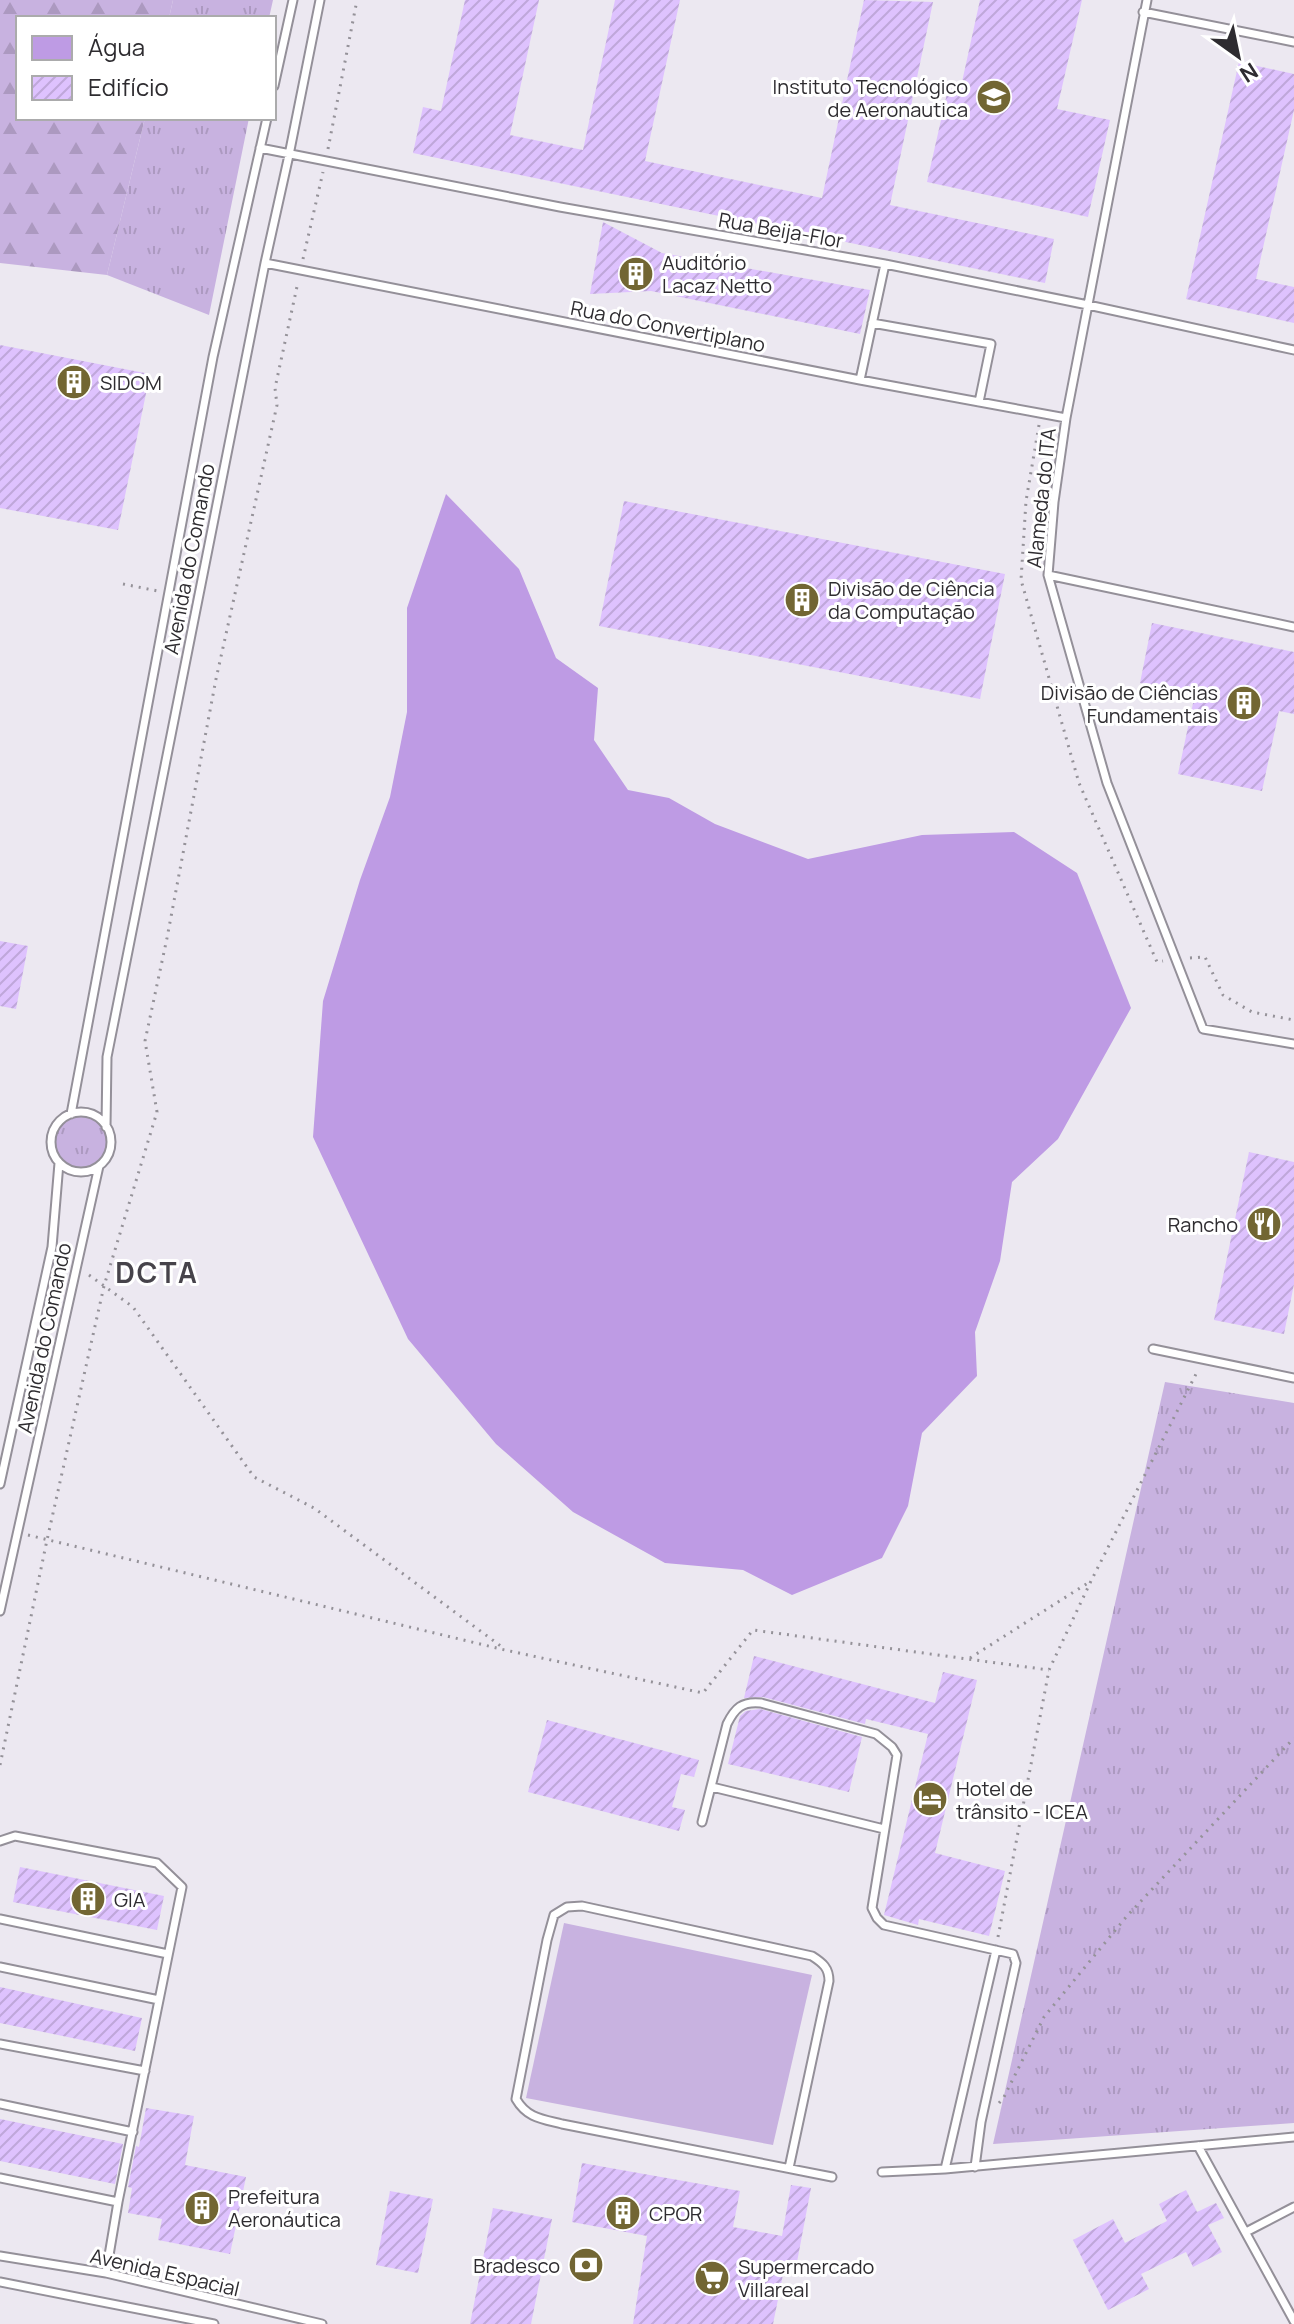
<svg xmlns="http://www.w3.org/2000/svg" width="1294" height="2324" viewBox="0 0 1294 2324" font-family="Manrope,sans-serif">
	<defs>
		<pattern id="grass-tufts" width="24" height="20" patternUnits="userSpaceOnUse" patternTransform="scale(2)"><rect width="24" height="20" fill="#c8b2e0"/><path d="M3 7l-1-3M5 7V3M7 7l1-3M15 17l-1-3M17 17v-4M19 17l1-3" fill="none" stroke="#ac99c0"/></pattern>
		<pattern id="forest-firs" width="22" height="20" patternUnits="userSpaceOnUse" patternTransform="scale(2)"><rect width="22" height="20" fill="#c8b2e0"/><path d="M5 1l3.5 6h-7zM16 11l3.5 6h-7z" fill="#ac99c0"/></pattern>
		<pattern id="building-hatch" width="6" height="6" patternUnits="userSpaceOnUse" patternTransform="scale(2)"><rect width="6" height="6" fill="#dec2fe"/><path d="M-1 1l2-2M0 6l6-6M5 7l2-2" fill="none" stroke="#bfa7da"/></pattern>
	</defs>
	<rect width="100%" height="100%" fill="#ece8f1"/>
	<!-- grass -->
	<path fill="url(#grass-tufts)" d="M173 0H273L269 18H169Z
		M145 118H249L209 315 107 275Z
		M55 1142a26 26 0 1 1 52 0a26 26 0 1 1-52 0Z
		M1165 1382 1294 1403V2123L993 2144Z"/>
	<!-- forest -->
	<path fill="url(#forest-firs)" d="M0 0H173L169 18H18V118H145L107 275 0 263Z"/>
	<!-- garden -->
	<path fill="#c8b2e0" d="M564 1923 812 1975 773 2145 526 2098Z"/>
	<!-- water -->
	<path fill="#be9be4" d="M446 494 519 569 556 658 598 688 594 740 628 790 669 798 715 824 808 859 922 835 1014 832 1077 873 1131 1008 1058 1139 1012 1182 1000 1261 975 1332 977 1376 922 1433 908 1506 882 1558 792 1595 743 1570 665 1563 573 1512 496 1444 408 1339 313 1137 323 1001 360 880 390 797 407 712V608Z"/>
	<!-- building -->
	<path fill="url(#building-hatch)" d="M465 0H539L510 135 583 150 615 0H680L645 161 822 198 864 0 933 2 890 205 1054 239 1045 283 413 153 423 107 441 111Z
		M980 0H1082L1057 109 1110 120 1088 217 927 182 948 89 960 91Z
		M1239 62 1294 74V110L1256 279 1294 287V323L1186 299Z
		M603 222 662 253 870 290 860 334 651 291 590 294Z
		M0 345 150 374 118 530 0 508Z
		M624 501 1005 574 980 699 599 626Z
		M1152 623 1294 652V714L1279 711 1262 791 1178 774 1195 694 1140 683Z
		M0 941 28 946 16 1009 0 1006Z
		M1249 1152 1294 1162V1284L1284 1334 1214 1320Z
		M754 1656 935 1703 943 1672 977 1680 935 1853 1005 1871 989 1936 919 1919 918 1925 884 1915 928 1734 866 1719 865 1724 763 1697 744 1698Z
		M760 1709 862 1737 849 1792 728 1764 740 1716 746 1711Z
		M547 1720 699 1760 694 1777 681 1774 672 1807 685 1810 679 1831 528 1792Z
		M20 1867 164 1896 157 1930 13 1902Z
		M0 1987 142 2018 135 2051 0 2023Z
		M146 2108 194 2116 185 2165 246 2177 230 2254 158 2240 162 2219 128 2213 132 2188 128 2187 136 2146 139 2147Z
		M0 2119 123 2144 115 2184 0 2161Z
		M582 2163 740 2191 733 2227 782 2236 791 2185 811 2188 797 2262 786 2260 773 2324H633L647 2236 572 2222Z
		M1186 2190 1197 2212 1216 2203 1224 2218 1208 2225 1222 2252 1193 2267 1186 2252 1141 2274 1149 2289 1108 2310 1073 2240 1113 2219 1125 2243 1167 2221 1159 2204Z
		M390 2191 433 2199 418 2273 376 2265Z
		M493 2208 552 2219 531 2324H470Z"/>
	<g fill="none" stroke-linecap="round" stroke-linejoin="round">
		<defs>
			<path id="lane" d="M1147 0 1066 418 1054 502 1048 575 1107 783 1203 1029 1294 1044
				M1143 12 1294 42
				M274 86 293 0
				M260 148 560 207 885 264 1088 305 1294 350
				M265 263 860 380 1066 418
				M872 323 991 344 979 402
				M860 380 885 264
				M1048 575 1294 627
				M51 1142a30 30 0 1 1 60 0a30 30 0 1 1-60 0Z
				M71 1114 213 357 267 118
				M106 1127 107 1057 265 263 289 155 320 0
				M1153 1349 1294 1378
				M0 1484 52 1247 59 1163
				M0 1611 99 1166
				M712 1787 884 1829
				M702 1822 727 1724C735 1708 742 1701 761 1703L876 1734 892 1747 897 1755 872 1908 877 1918 884 1925 1013 1954 1016 1963 981 2122 975 2167
				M0 1841 15 1836 157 1863 182 1887 118 2202 106 2273
				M0 1919 168 1954
				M0 1967 159 2000
				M0 2044 145 2071
				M0 2104 133 2132
				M1198 2146 1294 2321
				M789 2168 829 1981C829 1968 823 1963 812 1956L582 1906 567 1907 554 1915 547 1940 516 2099C527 2118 542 2119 562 2124L832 2177
				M945 2169 996 1950
				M882 2172 945 2169 1294 2137
				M0 2178 118 2202
				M1246 2232 1294 2207
				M0 2256 106 2273 322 2324
				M0 2282 214 2324"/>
		</defs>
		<!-- lane casing -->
		<use href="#lane" stroke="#949099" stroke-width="11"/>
		<!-- path -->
		<path stroke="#959299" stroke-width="3" stroke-dasharray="2 6" stroke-linecap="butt" d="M328 149 357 0
			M303 259 323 172
			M1039 425 1026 501 1021 580 1079 783 1157 962 1163 961
			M123 584 158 591
			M1190 958 1205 957 1223 995 1252 1012 1294 1020
			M89 1275 133 1307 254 1477 314 1508 502 1647
			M28 1535 505 1650 703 1693 753 1630 1049 1670
			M970 1658 1091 1581
			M0 1765 47 1540 104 1286 157 1112 145 1041 167 938 216 679 277 405 275 388 298 282
			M998 1937 1049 1670 1091 1581 1197 1372
			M999 2103 1004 2097 1044 2017 1127 1916 1294 1738"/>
		<!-- lane -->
		<use href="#lane" stroke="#fff" stroke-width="7"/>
	</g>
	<!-- icons -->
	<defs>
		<symbol id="university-disc" viewBox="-11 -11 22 22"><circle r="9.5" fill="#726633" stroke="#fff"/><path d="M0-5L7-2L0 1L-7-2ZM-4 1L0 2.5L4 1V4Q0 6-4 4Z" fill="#fff"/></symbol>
		<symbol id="building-disc" viewBox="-11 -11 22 22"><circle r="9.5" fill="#726633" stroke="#fff"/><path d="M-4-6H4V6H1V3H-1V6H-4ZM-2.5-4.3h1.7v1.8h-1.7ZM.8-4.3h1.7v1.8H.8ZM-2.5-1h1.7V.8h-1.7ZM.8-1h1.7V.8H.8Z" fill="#fff"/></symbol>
		<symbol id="restaurant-disc" viewBox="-11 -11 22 22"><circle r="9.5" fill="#726633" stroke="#fff"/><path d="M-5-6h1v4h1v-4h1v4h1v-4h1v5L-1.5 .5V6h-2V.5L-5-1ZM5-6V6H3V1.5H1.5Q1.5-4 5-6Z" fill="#fff"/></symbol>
		<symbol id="hotel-disc" viewBox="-11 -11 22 22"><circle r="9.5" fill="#726633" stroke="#fff"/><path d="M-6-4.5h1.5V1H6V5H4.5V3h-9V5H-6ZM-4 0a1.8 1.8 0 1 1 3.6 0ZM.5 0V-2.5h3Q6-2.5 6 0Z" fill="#fff"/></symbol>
		<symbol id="bank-disc" viewBox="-11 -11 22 22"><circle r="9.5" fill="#726633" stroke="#fff"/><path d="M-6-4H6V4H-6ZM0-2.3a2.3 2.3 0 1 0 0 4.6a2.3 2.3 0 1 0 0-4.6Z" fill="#fff"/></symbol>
		<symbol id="supermarket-disc" viewBox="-11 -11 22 22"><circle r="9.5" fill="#726633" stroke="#fff"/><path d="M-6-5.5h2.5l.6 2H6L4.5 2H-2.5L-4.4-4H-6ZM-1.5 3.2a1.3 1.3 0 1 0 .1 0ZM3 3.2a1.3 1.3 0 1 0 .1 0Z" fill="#fff"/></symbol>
	</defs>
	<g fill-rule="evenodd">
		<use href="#university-disc" x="974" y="77" width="40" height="40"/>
		<use href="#building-disc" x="616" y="254" width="40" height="40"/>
		<use href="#building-disc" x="54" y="362" width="40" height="40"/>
		<use href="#building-disc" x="782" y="580" width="40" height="40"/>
		<use href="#building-disc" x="1224" y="683" width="40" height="40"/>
		<use href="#restaurant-disc" x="1244" y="1204" width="40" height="40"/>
		<use href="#hotel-disc" x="910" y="1779" width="40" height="40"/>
		<use href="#building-disc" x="68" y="1879" width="40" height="40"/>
		<use href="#building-disc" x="182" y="2188" width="40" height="40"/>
		<use href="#building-disc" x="603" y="2193" width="40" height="40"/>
		<use href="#bank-disc" x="566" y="2245" width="40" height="40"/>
		<use href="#supermarket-disc" x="692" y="2258" width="40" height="40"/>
	</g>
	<g text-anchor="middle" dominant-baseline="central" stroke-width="6" stroke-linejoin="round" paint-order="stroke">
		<!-- poi labels -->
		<g font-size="20" fill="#2e2c30" stroke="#fff" text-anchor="start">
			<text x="968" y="86" text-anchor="end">Instituto Tecnológico<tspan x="968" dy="23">de Aeronautica</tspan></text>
			<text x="662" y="262">Auditório<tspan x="662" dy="23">Lacaz Netto</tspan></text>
			<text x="100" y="382">SIDOM</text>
			<text x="828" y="588">Divisão de Ciência<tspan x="828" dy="23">da Computação</tspan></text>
			<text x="1218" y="692" text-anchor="end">Divisão de Ciências<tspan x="1218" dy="23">Fundamentais</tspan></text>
			<text x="1238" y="1224" text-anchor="end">Rancho</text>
			<text x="956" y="1788">Hotel de<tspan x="956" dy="23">trânsito - ICEA</tspan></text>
			<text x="114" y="1899">GIA</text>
			<text x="228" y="2196">Prefeitura<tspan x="228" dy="23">Aeronáutica</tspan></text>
			<text x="649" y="2213">CPOR</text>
			<text x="560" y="2265" text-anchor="end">Bradesco</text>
			<text x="738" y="2266">Supermercado<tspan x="738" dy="23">Villareal</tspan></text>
		</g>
		<!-- street labels -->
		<g font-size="20" fill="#2e2c30" stroke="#fff">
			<text transform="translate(781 230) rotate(10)">Rua Beija-Flor</text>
			<text transform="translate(668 326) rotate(11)">Rua do Convertiplano</text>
			<text transform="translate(1041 498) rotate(-84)">Alameda do ITA</text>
			<text transform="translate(189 559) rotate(-79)">Avenida do Comando</text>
			<text transform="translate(44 1338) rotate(-78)">Avenida do Comando</text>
			<text transform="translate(165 2272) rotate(13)">Avenida Espacial</text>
		</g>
		<!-- district labels -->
		<g font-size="28" font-weight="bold" letter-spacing="2" fill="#46434a" stroke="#fff">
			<text x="157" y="1272">DCTA</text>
		</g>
	</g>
	<!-- legend -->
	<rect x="16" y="16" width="260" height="104" fill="#ffffff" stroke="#ababac" stroke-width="2"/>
	<rect x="32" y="36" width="40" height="24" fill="#be9be4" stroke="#ababac" stroke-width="2"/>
	<text x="88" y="56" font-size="24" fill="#2e2c30">Água</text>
	<rect x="32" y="76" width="40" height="24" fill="url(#building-hatch)" stroke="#ababac" stroke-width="2"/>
	<text x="88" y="96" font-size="24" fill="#2e2c30">Edifício</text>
	<!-- north arrow -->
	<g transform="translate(1238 56) rotate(147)" stroke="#ffffff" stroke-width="6" paint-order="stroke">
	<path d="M0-6L14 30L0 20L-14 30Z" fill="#2e2c30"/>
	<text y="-12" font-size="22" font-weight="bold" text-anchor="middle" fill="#2e2c30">N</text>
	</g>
</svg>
